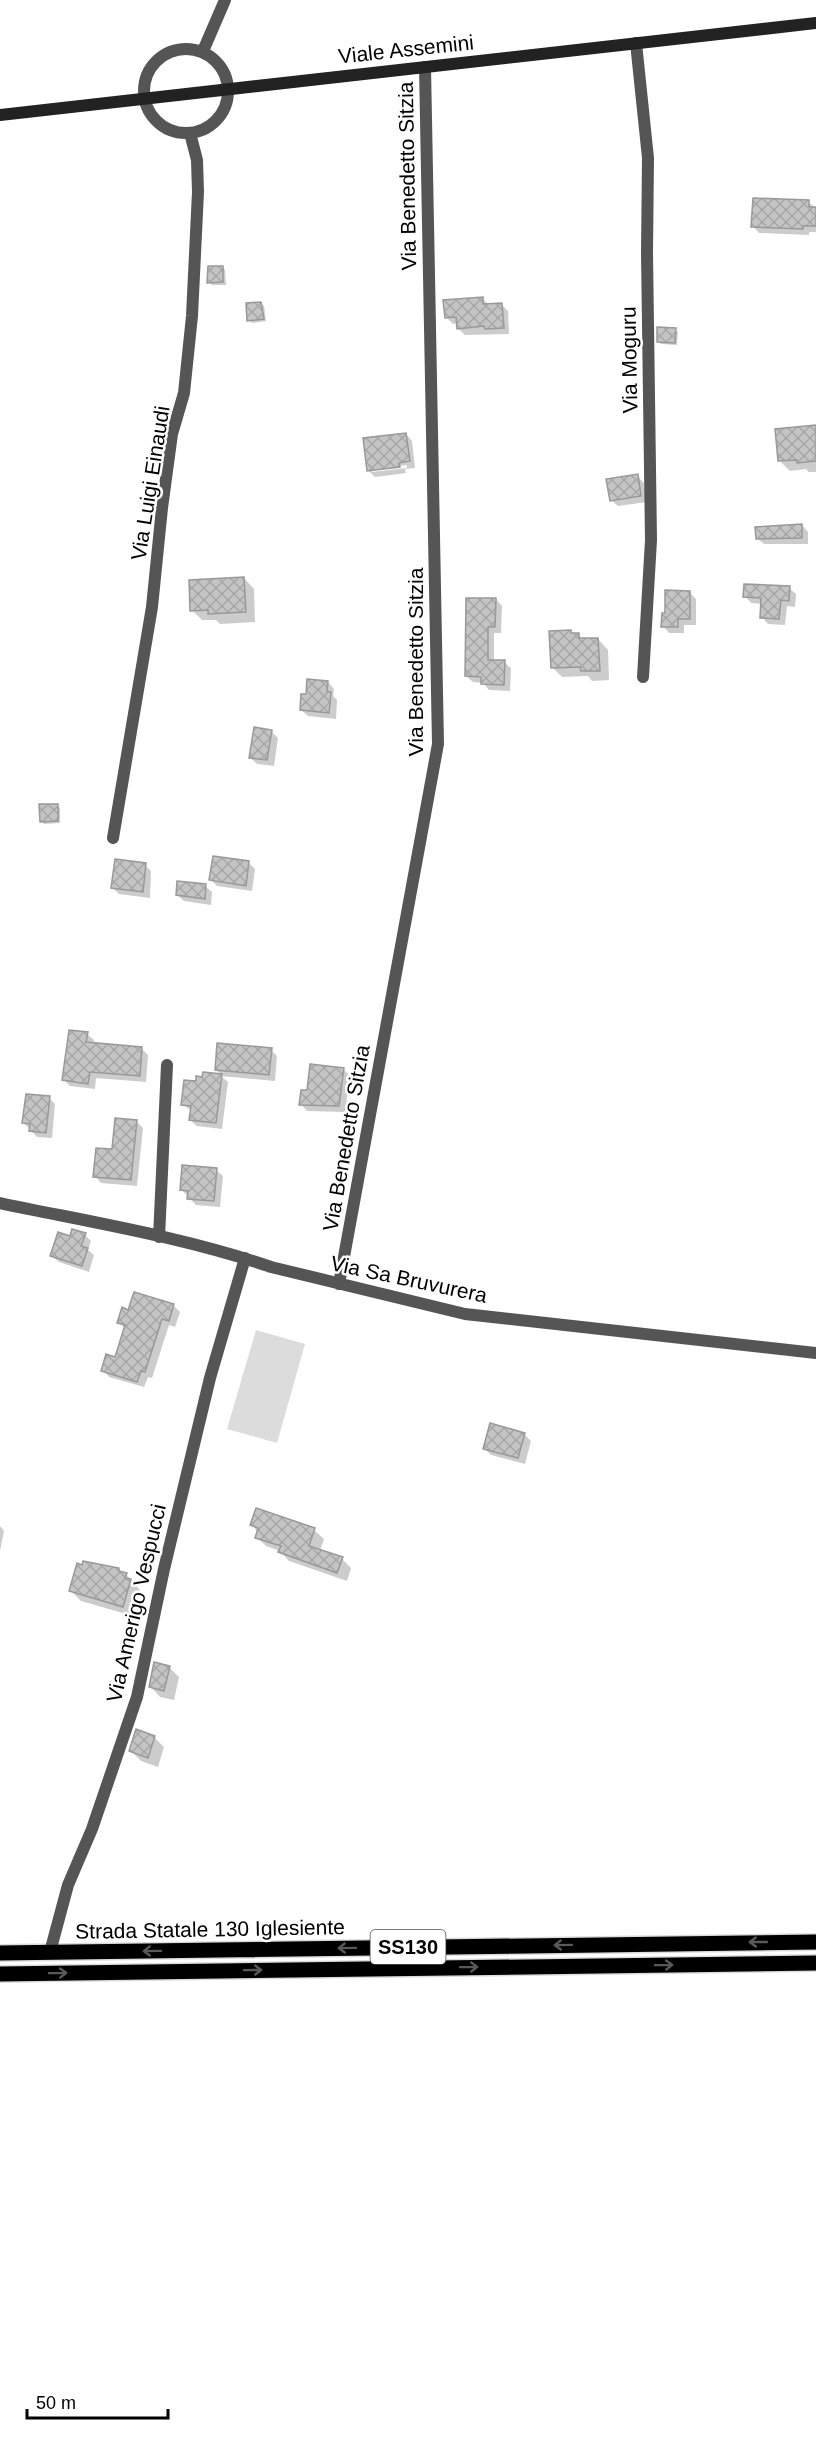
<svg xmlns="http://www.w3.org/2000/svg" width="816" height="2445" viewBox="0 0 816 2445" font-family="Helvetica,sans-serif">
	<defs>
		<pattern id="building-cross-hatch" width="8" height="8" patternUnits="userSpaceOnUse" patternTransform="scale(1.5)"><rect width="8" height="8" fill="#c4c4c4"/><path d="M0 0l8 8M0 8l8-8" fill="none" stroke="#a7a7a7"/></pattern>
	</defs>
	<rect width="100%" height="100%" fill="#fff"/>
	<!-- pitch -->
	<path fill="#dcdcdc" d="M256 1330 305 1344 277 1443 227 1429Z"/>
	<!-- shadow -->
	<path fill="#0003" fill-rule="evenodd" d="M808 202 816 208V232H809V235L759 233 753 226Z
		M222 267 225 270 226 285H212L209 282Z
		M482 298 489 305 501 304 508 311 509 334 465 335 458 328V323L453 324 446 317Z
		M261 303 264 306 266 321 252 323 249 320Z
		M675 330 678 332 677 345 661 344 658 341Z
		M816 427V472H809L806 469 790 471 780 461Z
		M406 434 412 441 415 468 405 469 406 473 375 477 368 470ZM407 465V468L372 472V469Z
		M637 476 644 483 647 502 618 506 611 500Z
		M802 525 808 532V544H764L757 538Z
		M244 578 254 589 255 622 220 624 216 620H202L192 610Z
		M789 588 796 594 795 607 787 606 785 625 768 624 762 617V604L751 603 745 596Z
		M689 592 696 599V625H684V633H669L663 626 666 614Z
		M496 599 502 606 501 633H494V661L504 662 511 668 510 691 489 690 483 683 473 682 466 676Z
		M570 632 573 635H578L583 640 598 639 608 650 609 680 592 681 588 676 562 677 552 667Z
		M328 682 334 689 333 696 337 700 336 719 308 716 301 710 307 696Z
		M271 731 278 738 274 766 257 764 250 757Z
		M57 805 60 808V823L44 824 41 821Z
		M249 863 255 869 252 891 217 886 211 880Z
		M145 865 151 871 150 898 119 894 113 888Z
		M205 886 212 892 211 905 184 901 177 895Z
		M87 1034 94 1040 93 1044 142 1049 148 1055 146 1082 96 1078 95 1089 70 1086 64 1080Z
		M271 1050 277 1056 275 1081 221 1076 228 1082 222 1129 197 1126 190 1120 191 1111 183 1104 197 1083 204 1079V1074L223 1076 216 1070Z
		M343 1069 350 1076 345 1112 307 1111 301 1104Z
		M49 1098 55 1104 52 1138 37 1137 24 1123Z
		M136 1121 143 1128 137 1186 101 1183 95 1176Z
		M216 1170 223 1176 220 1207 196 1205 181 1189Z
		M85 1235 91 1241 88 1250 94 1255 89 1272 59 1262 52 1256 71 1238Z
		M173 1305 180 1312 175 1327 169 1325 152 1378 148 1377 144 1387 109 1377 103 1370 116 1359 125 1328 119 1322 129 1311Z
		M524 1434 531 1441 525 1464 491 1455 485 1449Z
		M252 1525 314 1530 324 1539 320 1551 342 1559 351 1568 347 1581 289 1561 280 1551 266 1546 257 1537 258 1532Z
		M0 1526 4 1531 0 1551Z
		M118 1570 126 1574 140 1590 133 1616 81 1601 71 1591Z
		M169 1667 179 1677 174 1700 160 1697 150 1686Z
		M154 1737 164 1747 158 1767 141 1761 131 1751Z"/>
	<!-- building -->
	<path fill="url(#building-cross-hatch)" stroke="#999" stroke-width="1.5" d="M753 198 809 200V207H816V226H803V229L751 227Z
		M208 266H223V282L207 283Z
		M483 297V304L502 303 504 328 485 329 484 326 457 329 456 317 445 318 443 300Z
		M261 302 264 319 247 321 246 303Z
		M657 327 676 328 675 343 657 342Z
		M816 425V461L797 463V460L778 461 775 429Z
		M406 433 410 461 399 463 400 467 367 471 363 438Z
		M638 474 641 496 610 501 606 479Z
		M802 524V538L756 539 755 527Z
		M244 577 246 612 208 614V610L190 611 189 580Z
		M744 584 790 586 789 601 781 600 779 619 760 618 761 598 743 597Z
		M665 590 690 591V619H678V627H661L662 613H665Z
		M466 598H496L495 627H488V660H505L504 685 481 684V677L465 676Z
		M571 630V633H579V638H598L600 671H581L580 667 551 668 549 631Z
		M307 679 328 681 327 691 331 692 329 713 300 710 301 694H306Z
		M254 727 272 730 267 760 249 758Z
		M39 804H58V821L40 822Z
		M213 856 249 861 246 886 209 880Z
		M115 859 146 863 143 892 111 888Z
		M177 881 206 884 205 899 176 895Z
		M69 1030 88 1032 86 1042 142 1047 140 1076 90 1072 88 1084 62 1080Z
		M217 1043 272 1048 269 1075 215 1070Z
		M310 1064 344 1068 339 1106 299 1105 301 1090H307Z
		M203 1072 222 1074 216 1123 189 1120 191 1106 181 1105 184 1080 196 1081V1076L202 1077Z
		M26 1094 50 1096 46 1133 29 1131 30 1124 22 1123Z
		M115 1118 137 1120 131 1180 93 1177 96 1148 112 1149Z
		M182 1165 217 1168 214 1201 187 1199 188 1191 180 1190Z
		M72 1229 86 1233 81 1246 88 1248 82 1266 50 1256 58 1232 70 1236Z
		M134 1292 174 1304 169 1321 162 1319 145 1372 141 1371 137 1382 101 1371 106 1354 115 1357 125 1325 117 1323 122 1307 128 1310Z
		M490 1423 525 1433 518 1458 483 1449Z
		M256 1508 315 1528 309 1546 343 1557 337 1573 278 1552 281 1546 255 1538 258 1528 250 1525Z
		M83 1561 119 1568V1571L127 1573 125 1578 131 1579 123 1607 69 1591 77 1563 82 1565Z
		M154 1662 170 1666 164 1691 149 1687Z
		M136 1729 155 1736 148 1758 129 1751Z"/>
	<g fill="none" stroke-linecap="round" stroke-linejoin="round">
		<defs>
			<path id="primary" d="M0 1953 816 1942
				M0 1974 816 1963"/>
		</defs>
		<!-- primary casing -->
		<use href="#primary" stroke="#dbdbdb" stroke-width="18"/>
		<!-- minor -->
		<path stroke="#555" stroke-width="12" d="M636 43 648 158 647 253 651 540 643 677
			M144 91a42 42 0 1 1 84 0a42 42 0 1 1-84 0Z
			M203 51 225 0
			M113 838 152 607 162 508 172 434 184 393 192 316 198 192 197 160 190 133
			M0 1203C90 1222 184 1237 271 1267L465 1314 816 1353
			M159 1237 167 1065
			M339 1284 438 744 425 67
			M50 1952 68 1885 92 1829 137 1697 164 1569 210 1378 245 1258"/>
		<!-- secondary -->
		<path stroke="#222" stroke-width="12" d="M0 115 816 23"/>
		<!-- primary -->
		<use href="#primary" stroke="#000" stroke-width="15"/>
	</g>
	<!-- one-way arrows -->
	<defs><path id="oneway-shaft" d="M-6 0H5M1.5-3L5.5 0L1.5 3" fill="none" stroke-width="1.6" stroke-linecap="round" stroke-linejoin="round" transform="scale(1.5)"/></defs>
	<g stroke="#595959">
		<use href="#oneway-shaft" transform="translate(758 1942) rotate(180)"/>
		<use href="#oneway-shaft" transform="translate(563 1945) rotate(179)"/>
		<use href="#oneway-shaft" transform="translate(347 1948) rotate(179)"/>
		<use href="#oneway-shaft" transform="translate(152 1951) rotate(179)"/>
		<use href="#oneway-shaft" transform="translate(664 1965) rotate(-1)"/>
		<use href="#oneway-shaft" transform="translate(469 1967) rotate(-1)"/>
		<use href="#oneway-shaft" transform="translate(253 1970) rotate(-1)"/>
		<use href="#oneway-shaft" transform="translate(58 1973) rotate(-1)"/>
	</g>
	<g text-anchor="middle" dominant-baseline="central" stroke-width="5" stroke-linejoin="round" paint-order="stroke">
		<!-- shield labels -->
		<rect fill="#fff" stroke="#4c4c4c" stroke-width="1.5" x="370.5" y="1930" width="75" height="34" rx="4.5"/>
		<g font-size="20" font-weight="bold" fill="#000">
			<text x="408" y="1947">SS130</text>
		</g>
		<!-- street labels -->
		<g font-size="21" fill="#000" stroke="#fff">
			<text transform="translate(406 49) rotate(-6)">Viale Assemini</text>
			<text transform="translate(407 176) rotate(-91)">Via Benedetto Sitzia</text>
			<text transform="translate(629 360) rotate(-91)">Via Moguru</text>
			<text transform="translate(150 483) rotate(-81)">Via Luigi Einaudi</text>
			<text transform="translate(415 662) rotate(-90)">Via Benedetto Sitzia</text>
			<text transform="translate(346 1138) rotate(-80)">Via Benedetto Sitzia</text>
			<text transform="translate(409 1279) rotate(12)">Via Sa Bruvurera</text>
			<text transform="translate(136 1603) rotate(-77)">Via Amerigo Vespucci</text>
			<text transform="translate(210 1929) rotate(-1)">Strada Statale 130 Iglesiente</text>
		</g>
	</g>
	<!-- scale -->
	<path d="M27 2409v9h141v-9" fill="none" stroke="#000000" stroke-width="3"/>
	<text x="36" y="2409" font-size="18" fill="#000000" stroke="#ffffff" stroke-width="4.5" paint-order="stroke">50 m</text>
</svg>
